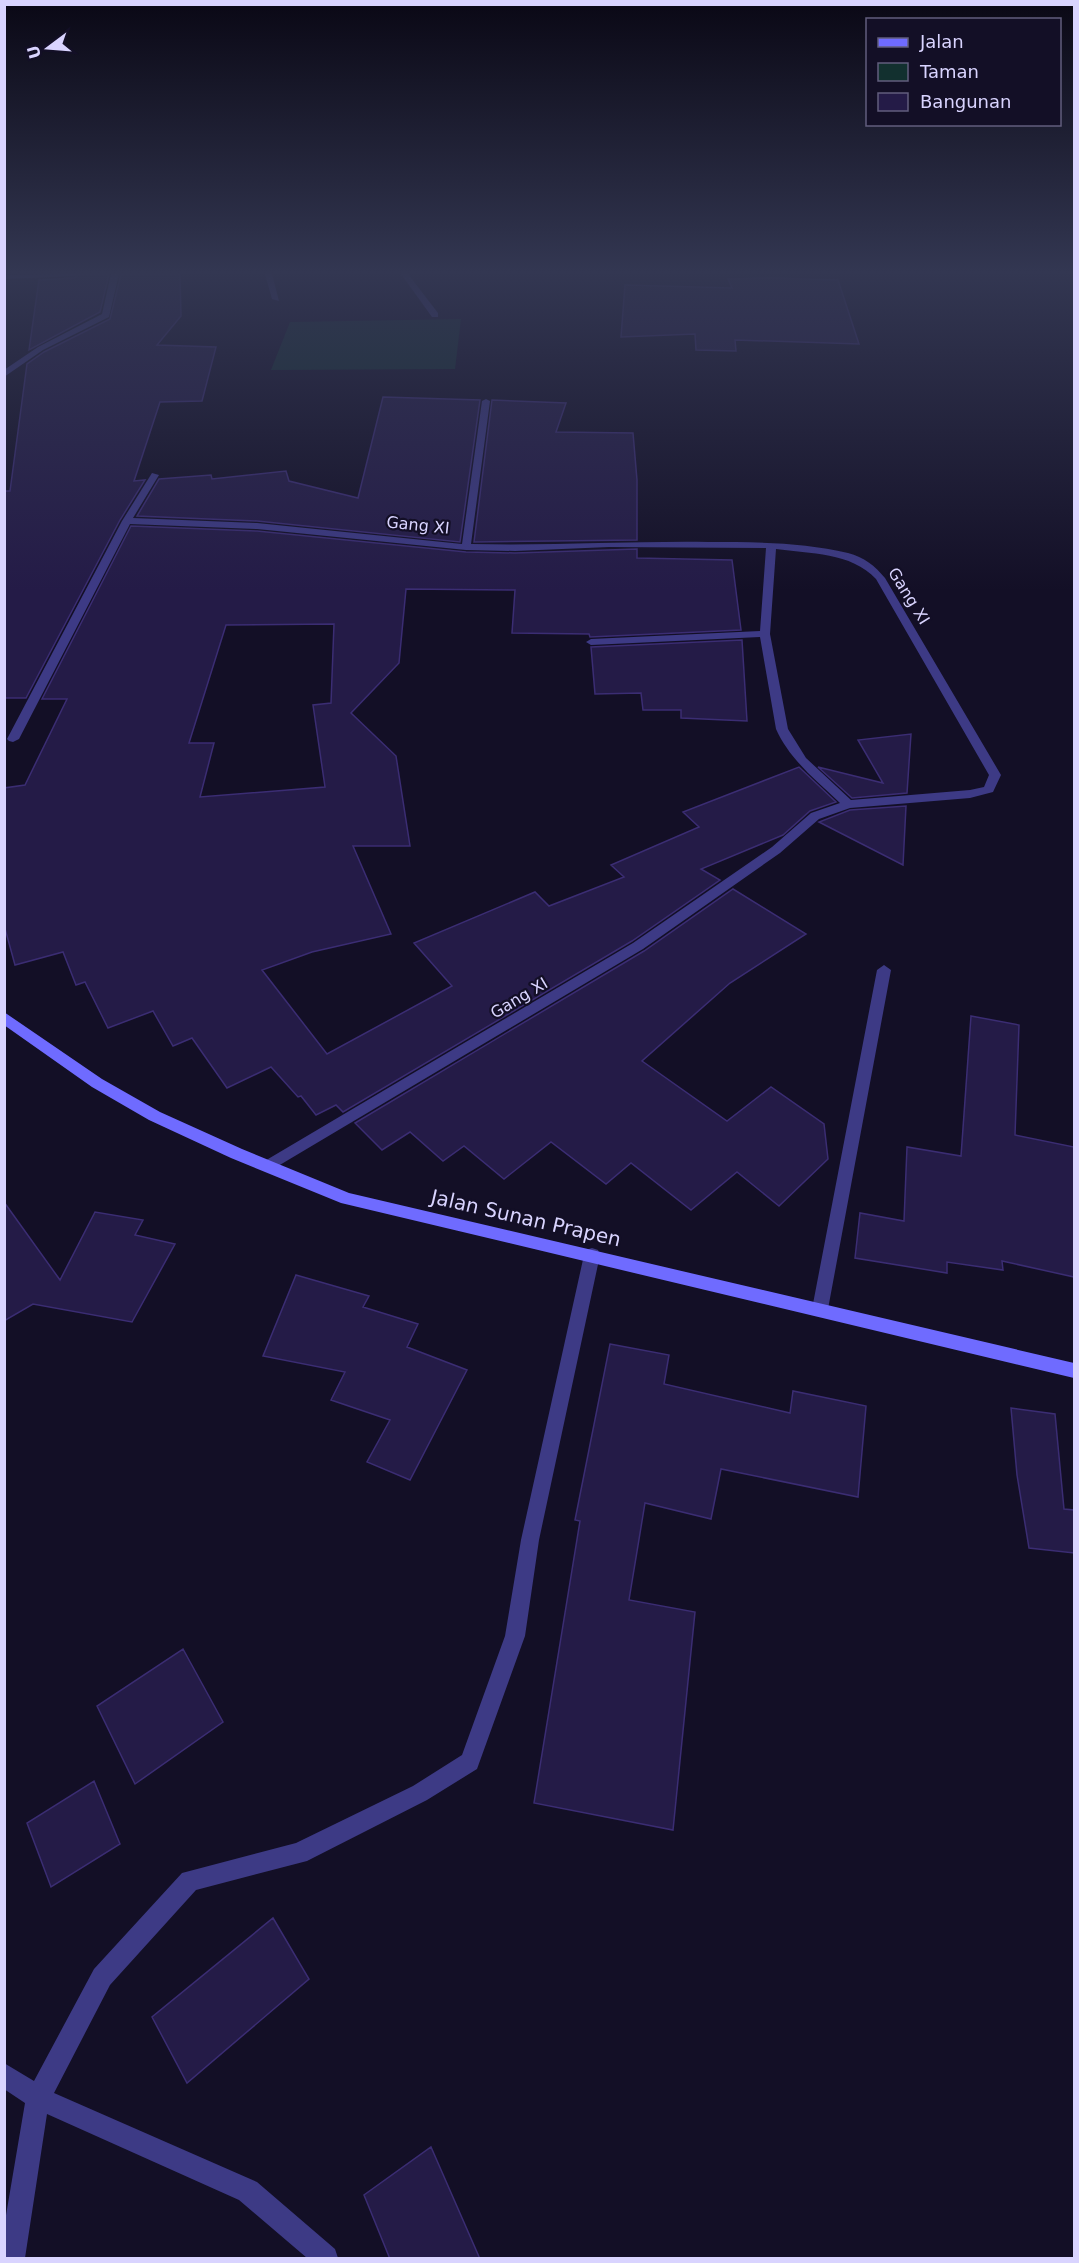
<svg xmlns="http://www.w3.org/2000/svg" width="1079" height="2263" viewBox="0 0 1079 2263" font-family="'DejaVu Sans',sans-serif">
	<rect width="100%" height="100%" fill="#130f26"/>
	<!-- green -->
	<path fill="#12302f" d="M461 319 455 369 271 370 290 322Z"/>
	<!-- building -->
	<path fill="#241b47" stroke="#3b2d73" stroke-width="1.5" fill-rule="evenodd" d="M80 274H109L100 312 29 350 39 280 74 278Z
		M121 274H180L181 316 157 345 216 347 202 401 160 402 134 481 145 480 120 520 26 698H4V491H10L27 364 44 352 110 319Z
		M770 278 838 280 859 344 735 340 736 351 696 350 695 334 621 337 625 285 732 288 728 279Z
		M383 397 480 400 460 542 257 521 137 516 159 479 211 475 212 479 286 471 289 481 358 498Z
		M492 400 566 403 556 432 633 433 637 480V540L474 542Z
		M131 526 257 531 466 552 515 553 637 549V558L732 560 741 630 590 637 589 634 512 633 515 590 406 589 399 663 351 713 396 756 410 846H353L391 934 312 952 262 970 327 1054 452 986 414 943 535 892 549 906 624 877 611 865 699 827 683 812 799 767 836 802 810 811 783 835 701 869 720 880 632 941 343 1112 336 1105 316 1115 301 1096 298 1097 271 1067 227 1088 192 1038 173 1046 153 1011 108 1028 85 982 76 985 63 952 15 965 4 925V788L25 785 67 699H42ZM334 624 331 703 313 705 325 787 200 797 214 743H189L226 625Z
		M742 640 747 721 681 718V710H643L641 693 595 694 591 647Z
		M911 734 907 793 852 798 818 767 883 783 858 740Z
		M906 806 903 865 819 822 850 810Z
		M733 889 806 934 730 983 642 1061 727 1121 771 1087 824 1124 828 1159 779 1206 737 1172 691 1210 631 1163 606 1184 551 1142 504 1179 464 1146 443 1161 410 1132 382 1150 355 1123 644 951Z
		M971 1016 1019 1025 1015 1135 1074 1147V1277L1002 1261 1003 1270 947 1262V1273L855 1258 860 1213 904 1221 907 1147 961 1156Z
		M4 1202 60 1280 95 1212 143 1220 135 1235 175 1244 132 1322 33 1304 4 1321Z
		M296 1275 369 1296 363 1307 418 1324 407 1347 467 1370 410 1480 367 1462 390 1420 331 1400 345 1372 263 1356Z
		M610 1344 669 1355 664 1384 790 1413 793 1391 866 1406 858 1497 721 1469 711 1519 645 1503 629 1600 695 1612 673 1830 534 1803 580 1521 575 1520Z
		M1011 1408 1055 1414 1064 1509 1074 1510V1553L1029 1548 1017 1475Z
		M183 1649 223 1722 135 1784 97 1706Z
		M94 1781 120 1844 51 1887 27 1823Z
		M273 1918 309 1979 187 2083 152 2017Z
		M431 2147 480 2259H390L364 2195Z"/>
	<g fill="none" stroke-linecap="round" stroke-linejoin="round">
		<!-- minor -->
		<path fill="#3d3a85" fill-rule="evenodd" d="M78 274 74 276 4 279V275Z
			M111 274H119L109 317 43 350 4 377V370L38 347 102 314Z
			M265 274H272L279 301 272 299Z
			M401 274H408L438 313V317H432Z
			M486 399 490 401 471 544C550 546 629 541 708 542 754 542 803 542 848 553 864 557 875 566 885 578L1001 775 993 792 970 798 850 808 819 819 780 853 643 949 268 1172 263 1170 260 1166 263 1162 633 943 772 847 811 813 840 803C816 780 790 760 776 729L760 637 591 645 586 642 591 639 760 631 766 548 609 547 515 551 466 550 257 529 130 524 19 739 13 742 9 741 7 739 122 521 152 473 159 475 133 518 257 523 462 544 482 401ZM776 549C810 554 851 552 876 579L989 775 984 787 970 790 851 800 806 758 788 729 770 634Z
			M884 965 891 970 828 1309 826 1314 820 1316 814 1314 812 1309 877 970Z
			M592 1248 598 1250 600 1255 539 1540 525 1636 477 1769 427 1800 307 1861 196 1890 110 1985 54 2093 257 2182 335 2249 338 2258H307L239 2200 47 2114 25 2258H4V2227L25 2103 4 2089V2063L34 2081 94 1969 182 1873 296 1843 413 1786 462 1755 505 1636 521 1540 584 1255 586 1250Z"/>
		<!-- secondary -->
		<path fill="#6f6bff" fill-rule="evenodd" d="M4 1012 102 1079 160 1112 242 1149 349 1193 1074 1363V1378L341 1203 231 1158 149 1120 92 1087 4 1025Z"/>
	</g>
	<!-- sky -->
	<linearGradient id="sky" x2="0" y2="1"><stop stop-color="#0a0815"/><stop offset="0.46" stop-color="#333752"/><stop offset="1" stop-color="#333752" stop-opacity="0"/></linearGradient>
	<rect width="1079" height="591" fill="url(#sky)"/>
	<g text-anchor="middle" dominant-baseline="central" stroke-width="4.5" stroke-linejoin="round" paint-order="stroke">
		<!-- far-street labels -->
		<g font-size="16" fill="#d9d4ff" stroke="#130f26">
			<text transform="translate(418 525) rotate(6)">Gang XI</text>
			<text transform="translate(909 596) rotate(58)">Gang XI</text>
			<text transform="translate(519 998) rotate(-31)">Gang XI</text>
		</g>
		<!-- street labels -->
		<g font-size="20" fill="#d9d4ff" stroke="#130f26">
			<text transform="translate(526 1218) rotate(13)">Jalan Sunan Prapen</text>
		</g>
	</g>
	<!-- border -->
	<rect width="1079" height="2263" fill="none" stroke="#d9d4ff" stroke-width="12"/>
	<!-- legend -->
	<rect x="866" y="18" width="195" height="108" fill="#130f26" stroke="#625e7d" stroke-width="1.5"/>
	<rect x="878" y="38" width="30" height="9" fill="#6f6bff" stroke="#625e7d" stroke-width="1.5"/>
	<text x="920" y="48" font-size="18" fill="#d9d4ff">Jalan</text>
	<rect x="878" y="63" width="30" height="18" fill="#12302f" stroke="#625e7d" stroke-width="1.5"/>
	<text x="920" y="78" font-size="18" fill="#d9d4ff">Taman</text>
	<rect x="878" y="93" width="30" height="18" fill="#241b47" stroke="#625e7d" stroke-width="1.5"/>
	<text x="920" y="108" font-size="18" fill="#d9d4ff">Bangunan</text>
	<!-- north arrow -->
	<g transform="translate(48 48) rotate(254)" stroke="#130f26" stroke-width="4.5" paint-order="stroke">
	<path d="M0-4.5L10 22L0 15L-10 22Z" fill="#d9d4ff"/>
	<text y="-9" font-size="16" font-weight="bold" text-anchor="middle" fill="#d9d4ff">U</text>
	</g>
</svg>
